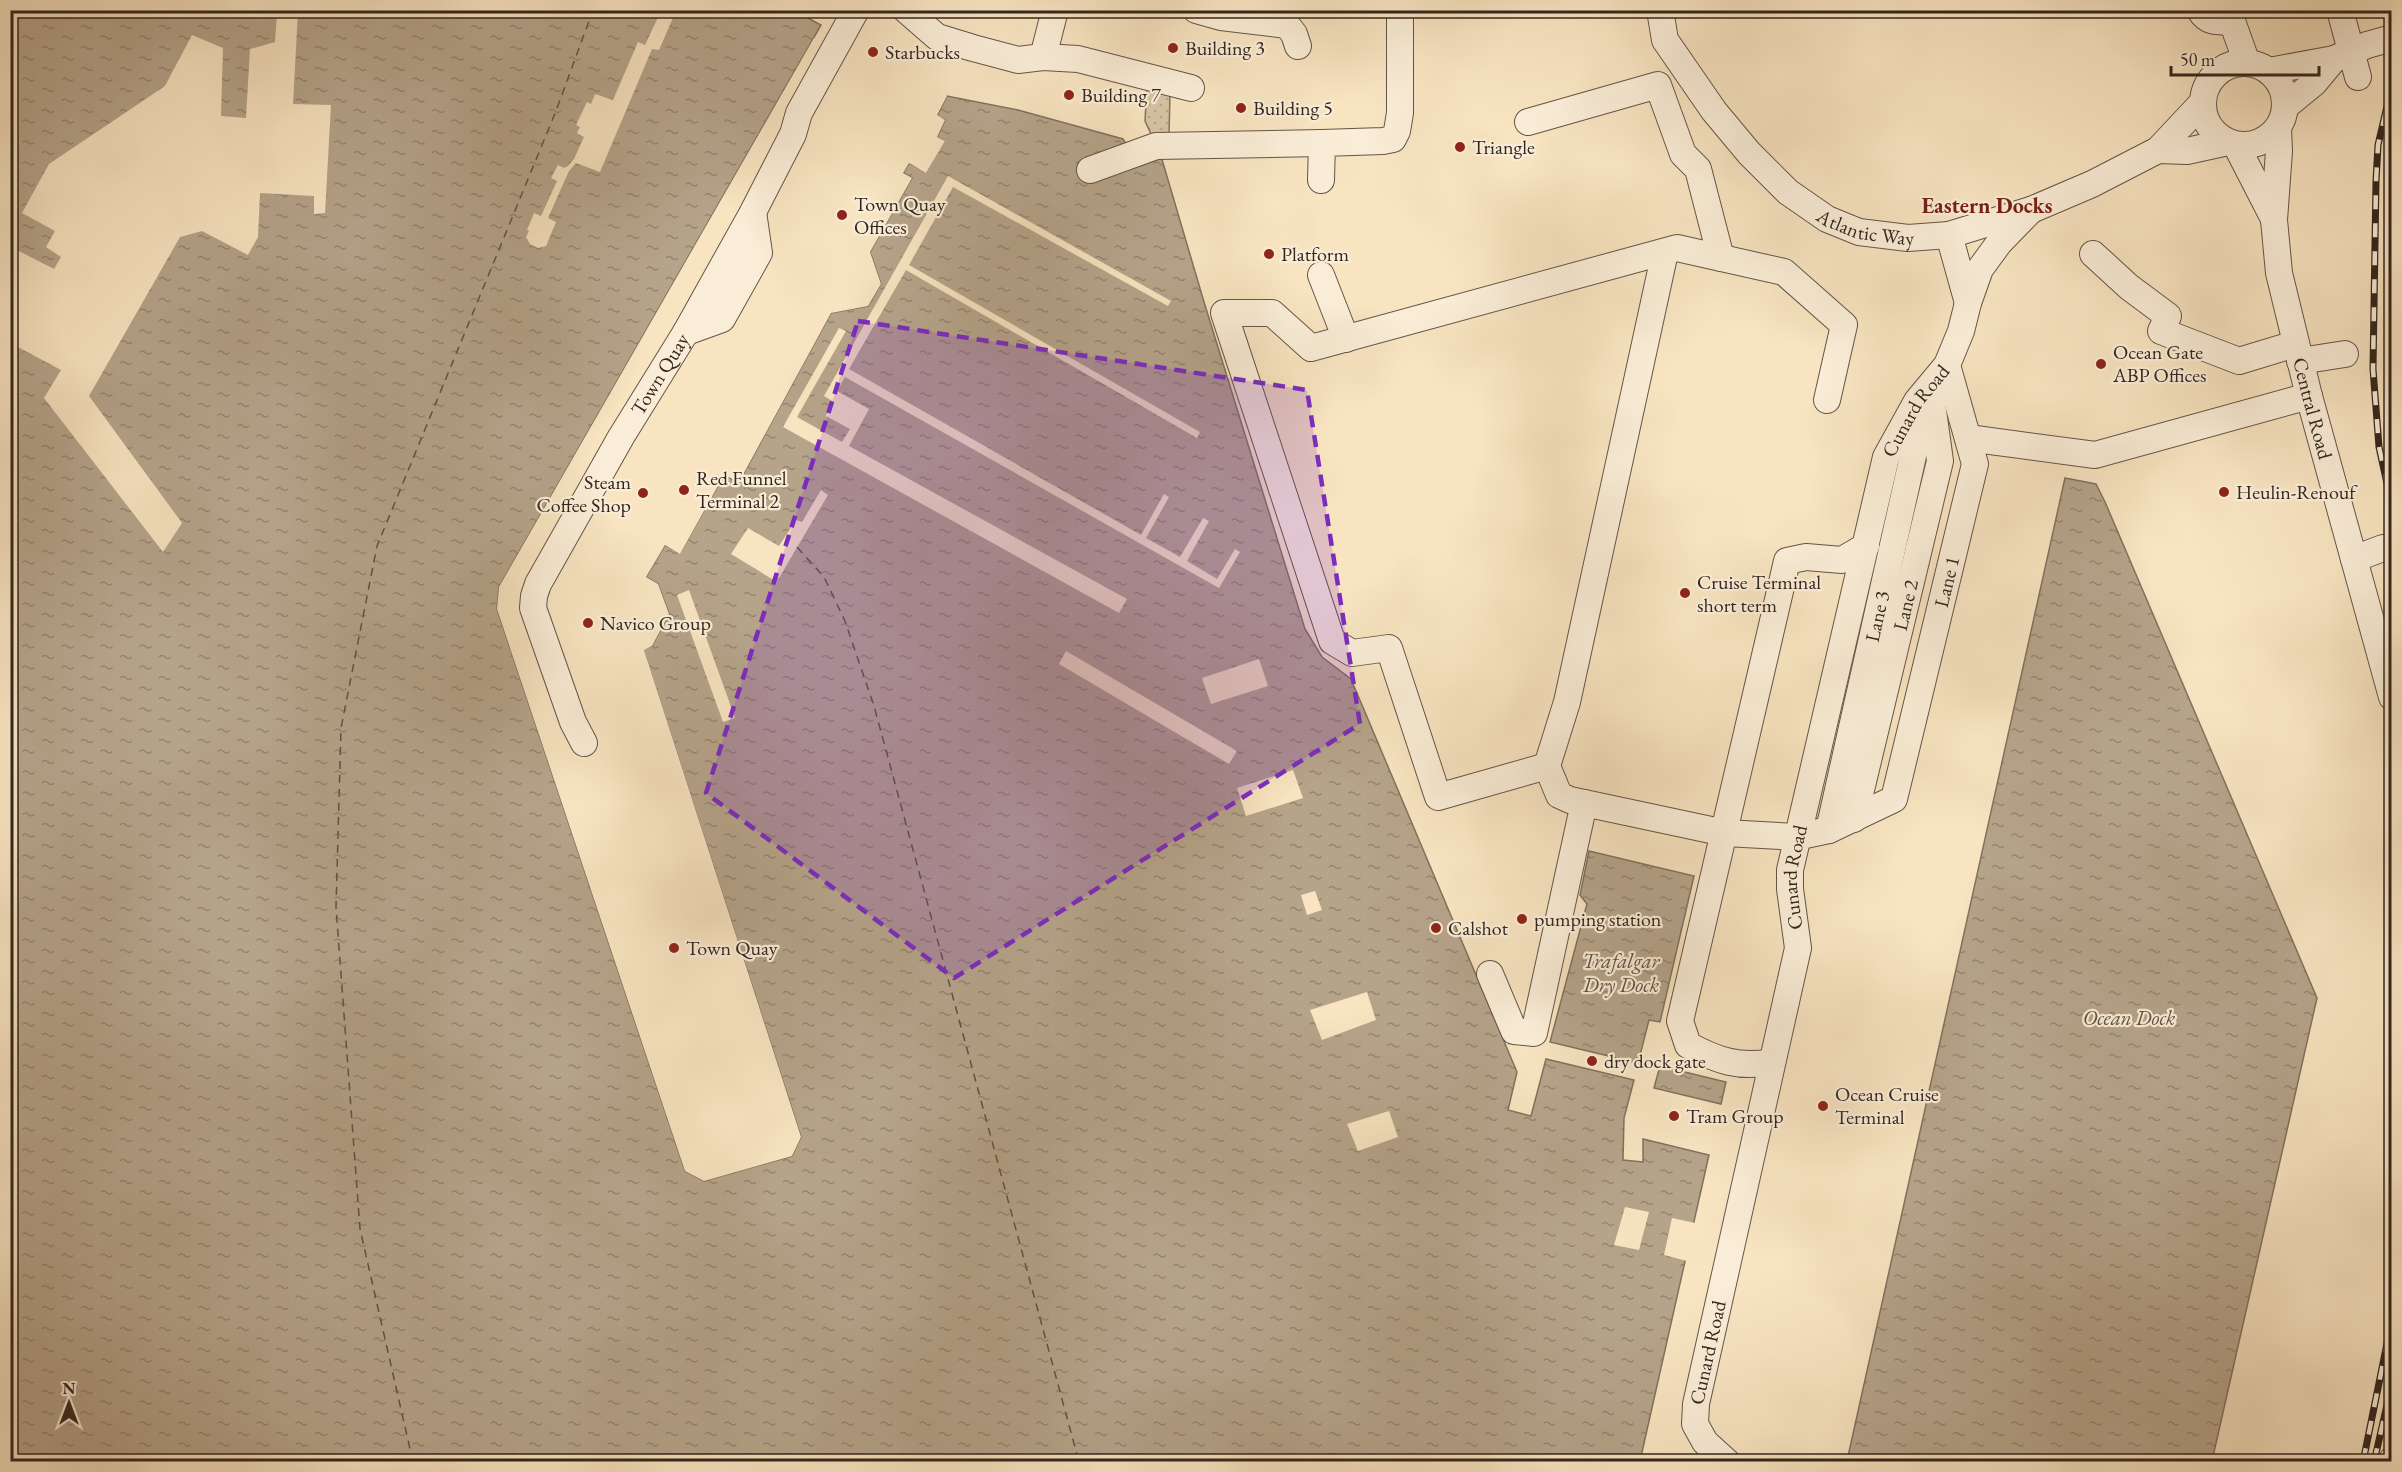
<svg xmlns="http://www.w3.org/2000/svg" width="2402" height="1472" viewBox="0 0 2402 1472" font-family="'EB Garamond',serif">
	<defs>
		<pattern id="park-dots" width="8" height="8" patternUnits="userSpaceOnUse" patternTransform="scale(1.5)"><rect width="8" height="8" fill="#d7c4a5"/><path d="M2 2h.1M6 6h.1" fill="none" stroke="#b9a88e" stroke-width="1.8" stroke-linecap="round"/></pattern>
		<pattern id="water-ripples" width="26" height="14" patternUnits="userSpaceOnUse" patternTransform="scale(1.5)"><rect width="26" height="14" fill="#b5a38a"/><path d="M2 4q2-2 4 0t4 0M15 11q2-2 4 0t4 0" fill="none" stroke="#948570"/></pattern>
	</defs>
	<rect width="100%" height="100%" fill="#f8e4c1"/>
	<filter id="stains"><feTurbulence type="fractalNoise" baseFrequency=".00333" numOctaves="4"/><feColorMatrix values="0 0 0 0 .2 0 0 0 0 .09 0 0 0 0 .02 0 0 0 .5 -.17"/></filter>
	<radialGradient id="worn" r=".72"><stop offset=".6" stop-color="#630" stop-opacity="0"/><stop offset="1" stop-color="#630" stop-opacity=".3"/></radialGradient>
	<!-- park -->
	<path fill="url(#park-dots)" stroke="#857462" stroke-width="1.5" d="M1147 85 1170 93 1169 135 1152 136 1145 121Z"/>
	<!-- water -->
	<path fill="url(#water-ripples)" stroke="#81715f" stroke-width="1.5" d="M793 10 821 25 499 587 497 609 685 1171 704 1181 792 1156 801 1137 643 649 652 646 669 614 658 584 646 577 665 545 680 553 724 475 739 482 831 313 868 306 881 284 870 252 912 178 903 173 909 163 926 172 944 141 937 137 945 120 937 116 947 96 1018 110 1123 139 1140 166 1161 156 1204 302 1305 629 1322 657 1351 679 1517 1072 1508 1110 1531 1116 1546 1059 1634 1080 1624 1118 1623 1160 1643 1162V1139L1709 1155 1640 1461H11L10 11Z
		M2065 478 2096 484 2105 502 2317 998 2212 1461H1847Z
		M1589 851 1694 876 1660 1022 1649 1020 1638 1063 1550 1042 1587 904 1580 895Z
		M1660 1066 1726 1082 1721 1104 1654 1088Z"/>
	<!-- pier -->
	<path fill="#f8e4c1" d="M274 11H298L293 104 331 105 325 213 314 214V196L260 193 258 237 248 255 202 231 180 237 89 396 182 523 163 552 44 398 61 370 14 345 11 350V247L54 269 61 257 46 247 55 231 22 213 49 164 165 86 192 35 223 48 221 116 246 118 250 49 275 42 277 13Z
		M661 11H676L659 50 652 49 600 172 576 163 569 171 548 218 556 222 546 246 538 248 530 244 526 237 529 231 527 230 534 213 541 216 557 181 551 178 558 165 564 168 568 166 574 159 584 137 577 133 580 127 576 125 587 102 591 104 595 94 613 100 638 42 645 45Z
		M814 38 817 39 502 588 500 608 688 1169 705 1178 790 1153 798 1136 640 650 642 647 650 644 666 613 656 586 644 580 643 577 663 543 679 550 722 473 726 472 737 478 829 311 866 304 878 284 867 251 908 179 900 174 906 161 910 160 925 169 940 142 934 137 941 121 934 115 944 95 947 96 937 115 945 120 937 137 945 141 926 173 909 163 903 173 912 178 870 252 881 284 868 306 831 313 739 482 724 475 680 554 665 545 646 577 658 584 669 614 652 646 644 650 801 1137 792 1156 704 1181 685 1171 497 609 499 587Z
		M948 176 1171 301 1168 306 953 187 909 265 1200 432 1197 438 906 270 849 369 1141 535 1164 494 1169 497 1146 538 1180 557 1203 518 1209 521 1187 561 1217 579 1235 549 1240 552 1219 588 845 377 837 391 869 409 849 446 1127 599 1119 613 783 427 839 328 846 331 797 417 842 442 850 429 826 416 834 402 824 396Z
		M821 490 828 495 779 578 772 579 731 554 748 528 779 546 796 520 802 522Z
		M689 590 735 718 723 722 677 595Z
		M1066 651 1237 751 1229 764 1059 664Z
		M1259 659 1268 686 1211 704 1202 678Z
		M1293 770 1303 798 1246 816 1237 788Z
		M1315 891 1322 910 1307 915 1301 895Z
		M1367 992 1376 1020 1322 1040 1310 1010Z
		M1389 1111 1398 1137 1358 1151 1347 1124Z
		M1625 1207 1649 1212 1639 1250 1614 1245Z
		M1672 1218 1695 1223 1687 1261 1664 1255Z"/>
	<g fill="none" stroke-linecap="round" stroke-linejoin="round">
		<!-- ferry -->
		<path stroke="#605144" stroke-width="1.5" stroke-dasharray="8 6" stroke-linecap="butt" d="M797 547 824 577 845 621 874 706 1079 1462
			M413 1462 360 1229 336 907 341 728 377 546 556 111 593 10"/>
		<defs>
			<g id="minor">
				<path d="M906 10 937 37 973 48 1018 60 1043 57 1078 59 1191 88"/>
				<path d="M1196 10 1221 17 1287 25 1294 34 1298 46"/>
				<path id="s1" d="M1660 10 1665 40 1714 111 1749 153 1788 192 1827 219 1859 232 1908 238 1949 235 2031 210 2092 184 2158 150 2203 102"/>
				<path d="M2200 10C2207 23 2218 22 2232 21"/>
				<path d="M2228 10 2247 63"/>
				<path d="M2340 10 2358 77"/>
				<path d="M1043 57 1055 10"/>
				<circle cx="2244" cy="104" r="41"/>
				<path d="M2269 71 2334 59 2367 45 2392 38"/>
				<path d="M2286 106 2314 83 2334 59"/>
				<path d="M1528 122 1658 85 1683 154 1698 169 1721 258"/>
				<path id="s2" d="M2278 129 2279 151 2274 220 2279 273 2309 396 2392 697"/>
				<path d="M2236 145 2273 217"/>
				<path d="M2158 150 2187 151 2228 142"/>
				<path d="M1090 170 1156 146 1322 143"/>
				<path d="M1321 180 1322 143 1383 141 1393 139 1397 131 1400 113V10"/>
				<path d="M1949 235 1968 303"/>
				<path d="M2093 254 2129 287 2168 316 2161 331 2239 361 2295 344"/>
				<path d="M1321 275 1346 339"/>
				<path d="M686 332 722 319 759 253 753 212"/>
				<path d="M2300 361 2345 354"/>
				<path id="s3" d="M1827 400 1844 325 1784 272 1677 248 1311 348 1272 313H1224L1332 641 1352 653 1389 648 1438 797 1547 766 1559 795 1570 800 1725 833 1796 837 1829 830 1894 799 1975 464 1947 365"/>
				<path d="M1968 438 2095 455 2309 396"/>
				<path d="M2354 559 2383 548"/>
				<path id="s4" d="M584 743 573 722 533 608 534 596 538 584 621 437 686 332 753 212 793 134 799 113 856 10"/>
				<path d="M1547 766 1567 702 1665 252"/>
				<path id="s5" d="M1854 819 1940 461 1930 389"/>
				<path id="s6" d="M1829 830 1913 456 1916 411"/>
				<path d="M1490 974 1514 1031 1534 1033 1584 803"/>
				<path d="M1772 1062C1739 1068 1718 1061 1688 1045L1680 1021 1787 561 1806 557 1842 560 1866 546"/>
				<path id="s7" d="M1727 1462 1705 1442 1695 1424 1696 1404 1798 948 1790 889V870L1886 457 1917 401 1947 365 1961 331 1968 303 1980 269 1999 243 2031 210"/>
				<path d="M2391 1462 2392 1460"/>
			</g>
		</defs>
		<!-- minor casing -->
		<use href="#minor" stroke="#645547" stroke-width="28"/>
		<!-- minor -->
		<use href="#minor" stroke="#faedd7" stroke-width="26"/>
		<defs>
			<path id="rail" d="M2392 85 2378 145 2376 181 2373 369 2379 447 2392 506
				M2363 1462 2392 1319
				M2374 1462 2392 1383"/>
		</defs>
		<!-- rail casing -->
		<use href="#rail" stroke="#33251e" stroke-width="7"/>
		<!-- rail -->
		<use href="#rail" stroke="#faedd7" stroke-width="4.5" stroke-dasharray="14" stroke-linecap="butt"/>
	</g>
	<!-- marked area -->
	<path fill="#7b2cbf" fill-opacity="0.2" stroke="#7b2cbf" stroke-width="4.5" stroke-dasharray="12 8" stroke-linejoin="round" d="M858 321 1307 390 1360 724 954 978 706 793Z"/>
	<!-- markers -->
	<g fill="#8f2418" stroke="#faedd7" stroke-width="2">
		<circle cx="1173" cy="48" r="6"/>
		<circle cx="873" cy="52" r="6"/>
		<circle cx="1069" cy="95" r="6"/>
		<circle cx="1241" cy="108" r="6"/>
		<circle cx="1460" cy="147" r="6"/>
		<circle cx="842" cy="215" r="6"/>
		<circle cx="1269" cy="254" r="6"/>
		<circle cx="2101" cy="364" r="6"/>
		<circle cx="684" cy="490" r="6"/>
		<circle cx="2224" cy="492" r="6"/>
		<circle cx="643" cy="493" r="6"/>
		<circle cx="1685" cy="593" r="6"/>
		<circle cx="588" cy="623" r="6"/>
		<circle cx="1522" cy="919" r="6"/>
		<circle cx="1436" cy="928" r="6"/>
		<circle cx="674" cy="948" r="6"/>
		<circle cx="1592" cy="1061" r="6"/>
		<circle cx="1823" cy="1106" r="6"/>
		<circle cx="1674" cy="1116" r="6"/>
	</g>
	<g text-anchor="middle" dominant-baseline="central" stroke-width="4.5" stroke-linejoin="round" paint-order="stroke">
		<!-- poi labels -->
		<g font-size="20" fill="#33251e" stroke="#faedd7" text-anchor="start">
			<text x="1185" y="48">Building 3</text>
			<text x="885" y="52">Starbucks</text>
			<text x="1081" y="95">Building 7</text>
			<text x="1253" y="108">Building 5</text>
			<text x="1472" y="147">Triangle</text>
			<text x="854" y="204">Town Quay<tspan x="854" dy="23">Offices</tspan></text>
			<text x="1281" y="254">Platform</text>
			<text x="2113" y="352">Ocean Gate<tspan x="2113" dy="23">ABP Offices</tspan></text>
			<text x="696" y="478">Red Funnel<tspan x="696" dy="23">Terminal 2</tspan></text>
			<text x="631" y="482" text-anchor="end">Steam<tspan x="631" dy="23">Coffee Shop</tspan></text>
			<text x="2236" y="492">Heulin-Renouf</text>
			<text x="1697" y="582">Cruise Terminal<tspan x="1697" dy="23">short term</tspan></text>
			<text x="600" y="623">Navico Group</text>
			<text x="1534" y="919">pumping station</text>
			<text x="1448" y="928">Calshot</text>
			<text x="686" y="948">Town Quay</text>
			<text x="1604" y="1061">dry dock gate</text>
			<text x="1835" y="1094">Ocean Cruise<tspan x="1835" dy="23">Terminal</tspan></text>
			<text x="1686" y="1116">Tram Group</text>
		</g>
		<!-- street labels -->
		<g font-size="20" fill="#33251e" stroke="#faedd7">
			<text stroke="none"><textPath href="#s1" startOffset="314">Atlantic Way</textPath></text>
			<text stroke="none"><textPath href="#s4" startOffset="412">Town Quay</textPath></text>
			<text stroke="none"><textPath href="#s2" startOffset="284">Central Road</textPath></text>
			<text stroke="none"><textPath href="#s7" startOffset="1095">Cunard Road</textPath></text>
			<text stroke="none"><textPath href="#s3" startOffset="2025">Lane 1</textPath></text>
			<text stroke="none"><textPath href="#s5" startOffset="220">Lane 2</textPath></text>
			<text stroke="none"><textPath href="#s6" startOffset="219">Lane 3</textPath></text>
			<text stroke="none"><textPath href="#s7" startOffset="609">Cunard Road</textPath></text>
			<text stroke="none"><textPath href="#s7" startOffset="123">Cunard Road</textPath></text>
		</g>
		<!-- water labels -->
		<g font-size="21" font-style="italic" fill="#605144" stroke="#faedd7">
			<text x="1621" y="960">Trafalgar<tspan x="1621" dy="24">Dry Dock</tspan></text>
			<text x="2129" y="1017">Ocean Dock</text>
		</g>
		<!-- quarter labels -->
		<g font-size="22" font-weight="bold" fill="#7a1f14" stroke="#faedd7">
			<text x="1987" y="205">Eastern Docks</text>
		</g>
	</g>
	<!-- margin -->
	<rect width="2402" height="1472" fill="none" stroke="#f8e4c1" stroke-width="36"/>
	<rect x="12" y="12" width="2378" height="1448" fill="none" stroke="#33251e" stroke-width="3"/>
	<rect x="18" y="18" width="2366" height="1436" fill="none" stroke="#33251e" stroke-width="1.5"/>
	<!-- north arrow -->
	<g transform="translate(69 1403)" stroke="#faedd7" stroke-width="4.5" paint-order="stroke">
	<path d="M0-4.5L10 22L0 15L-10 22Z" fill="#33251e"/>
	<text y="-9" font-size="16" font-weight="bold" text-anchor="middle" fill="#33251e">N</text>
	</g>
	<!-- scale -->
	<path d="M2171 66v9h148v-9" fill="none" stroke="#33251e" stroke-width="3"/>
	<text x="2180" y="66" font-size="18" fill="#33251e" stroke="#faedd7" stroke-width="4.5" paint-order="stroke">50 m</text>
	<rect width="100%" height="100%" filter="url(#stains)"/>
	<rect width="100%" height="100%" fill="url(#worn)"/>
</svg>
